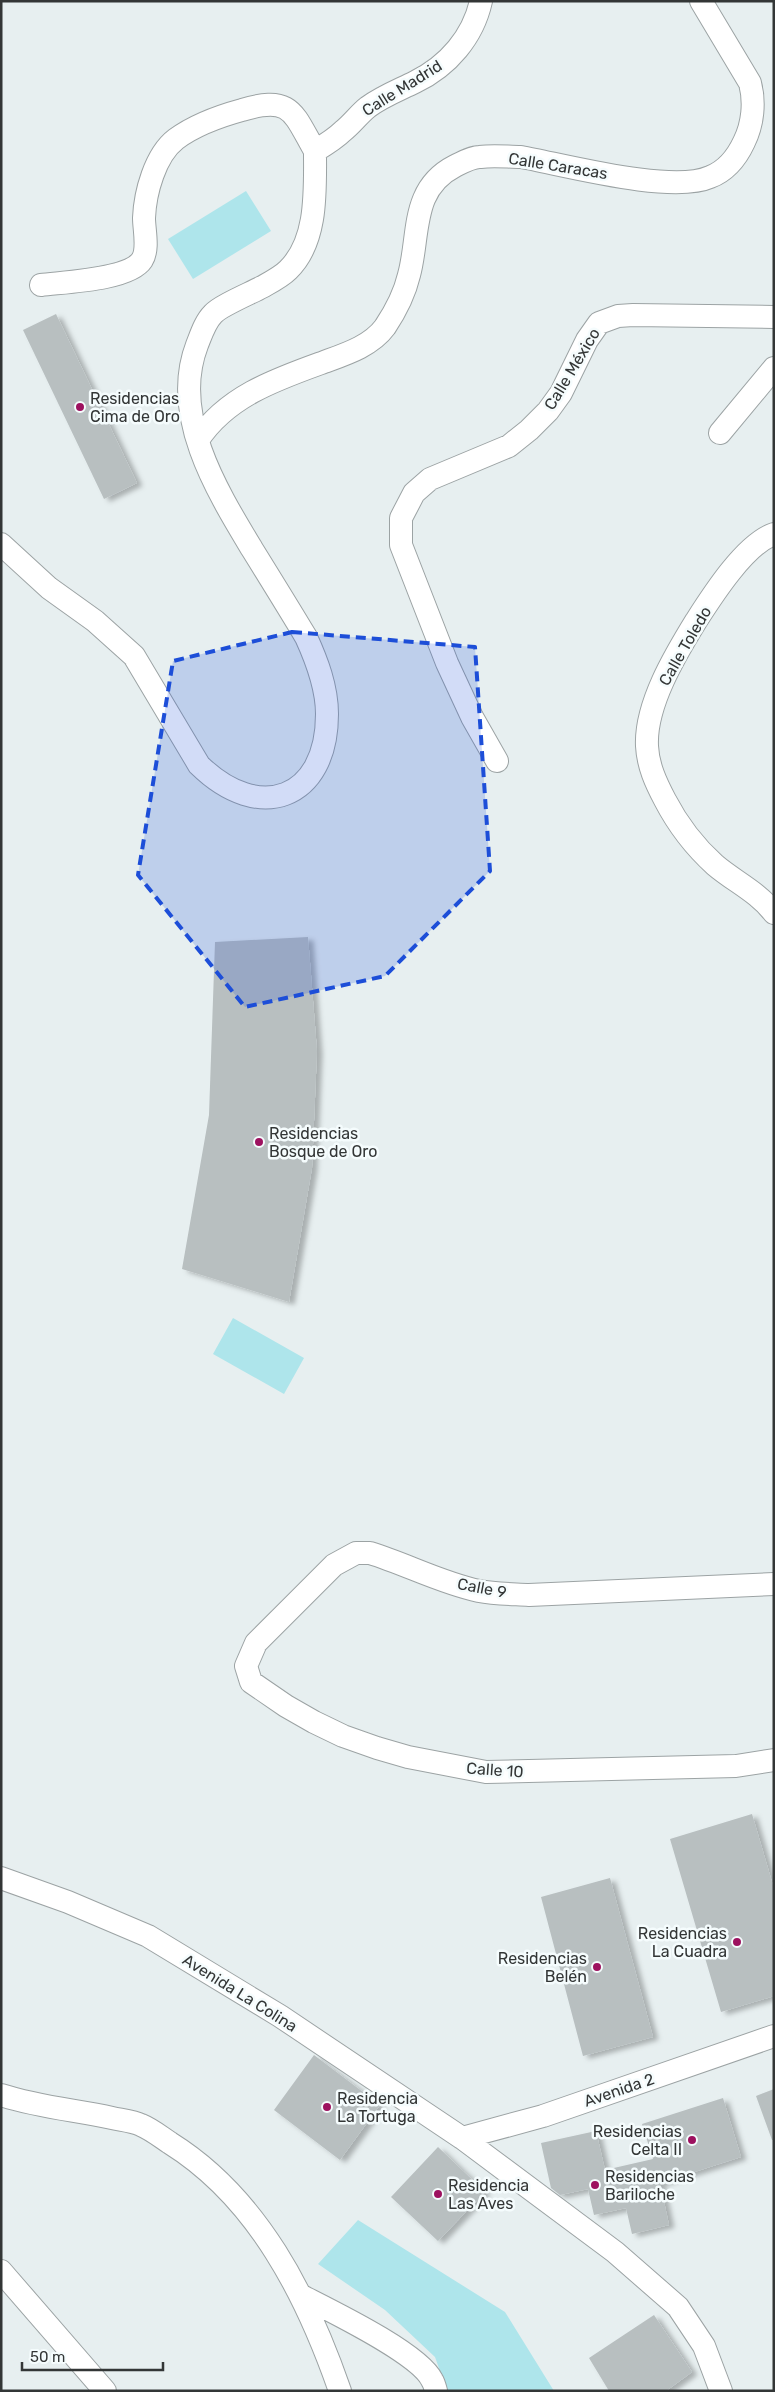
<svg xmlns="http://www.w3.org/2000/svg" width="775" height="2392" viewBox="0 0 775 2392" font-family="Rubik,sans-serif">
	<defs>
		<filter id="shadow"><feDropShadow dx="5.5" dy="3" stdDeviation="2.5" flood-color="#0004"/></filter>
	</defs>
	<rect width="100%" height="100%" fill="#e7eff0"/>
	<!-- green -->
	<path fill="#aee5eb" d="M246 191 271 231 193 279 168 239Z
		M233 1318 304 1358 284 1394 213 1354Z
		M358 2220 505 2312 554 2391H447L435 2357 385 2310 318 2264Z"/>
	<!-- building -->
	<path fill="#b8bfc0" filter="url(#shadow)" d="M56 314 137 483 104 499 23 330Z
		M308 937 317 1051 312 1168 289 1302 182 1269 209 1115 215 942Z
		M752 1814 774 1889V1996L721 2012 670 1839Z
		M610 1878 653 2037 583 2056 541 1897Z
		M314 2055 380 2105 340 2160 274 2110Z
		M774 2089V2140H772L756 2096Z
		M723 2098 741 2157 660 2183 669 2225 632 2234 626 2208 594 2215 588 2189 560 2195 551 2188 541 2143 596 2131 605 2170 653 2159 642 2124Z
		M438 2147 485 2192 438 2241 391 2197Z
		M654 2315 692 2372 666 2391H609L589 2358Z"/>
	<g fill="none" stroke-linecap="round" stroke-linejoin="round">
		<defs>
			<path id="minor" d="M315 151C325 145 335 139 343 131 352 124 359 114 368 107 383 96 399 90 415 82 448 66 473 37 481 1
				M41 285C64 282 129 280 142 260 149 249 144 230 144 218 145 193 155 155 176 139 195 125 220 116 242 110 292 95 293 113 315 151
				M720 433 774 368
				M198 440C227 396 277 379 324 362 346 354 371 346 385 327 395 312 405 292 409 275 420 235 410 189 455 166 463 162 472 157 480 157 494 155 508 157 521 157 565 165 672 194 710 177 726 171 737 157 744 142 753 124 755 102 750 83L701 1
				M774 534C745 544 712 596 696 621 675 655 645 705 647 746 648 766 656 783 665 800 678 825 694 846 715 865 735 882 758 892 774 913
				M1 544 49 588 95 621 134 656 199 765C259 824 327 800 327 714 327 687 317 661 306 637 288 607 270 578 252 549 217 491 170 415 197 345 201 335 205 322 213 314 220 306 251 293 262 287 271 282 281 277 288 270 318 241 315 190 315 151
				M497 761 472 717 447 663 401 545V518L414 493 430 479 509 446 529 430 548 411 561 393 587 340 599 323 618 316 633 315 774 317
				M774 1584 529 1595C512 1594 495 1594 479 1591 441 1583 406 1564 370 1553H356L334 1565 256 1643 246 1666 251 1682 286 1706 314 1722 343 1736 377 1748 408 1757 486 1772 736 1766 774 1760
				M1 1878 68 1902 148 1936 280 2016 462 2138 615 2252 678 2307 704 2346 721 2391
				M1 2095C38 2107 75 2110 112 2118 121 2120 133 2121 141 2125 151 2129 161 2137 170 2143 258 2198 307 2296 340 2391
				M462 2138 543 2116 774 2036
				M1 2271 105 2391
				M300 2295C329 2310 419 2353 432 2380 434 2383 435 2387 436 2391"/>
		</defs>
		<!-- minor casing -->
		<use href="#minor" stroke="#9ca3a4" stroke-width="24"/>
		<!-- minor -->
		<use href="#minor" stroke="#fff" stroke-width="22"/>
	</g>
	<!-- marked area -->
	<path fill="#1d4ed8" fill-opacity="0.2" stroke="#1d4ed8" stroke-width="4" stroke-dasharray="10 6" stroke-linejoin="round" d="M292 632 475 647 490 871 385 976 245 1007 138 875 173 661Z"/>
	<!-- markers -->
	<g fill="#9d115f" stroke="#f5fcfd" stroke-width="2">
		<circle cx="80" cy="407" r="5"/>
		<circle cx="259" cy="1142" r="5"/>
		<circle cx="737" cy="1942" r="5"/>
		<circle cx="597" cy="1967" r="5"/>
		<circle cx="327" cy="2107" r="5"/>
		<circle cx="692" cy="2140" r="5"/>
		<circle cx="595" cy="2185" r="5"/>
		<circle cx="438" cy="2194" r="5"/>
	</g>
	<g text-anchor="middle" dominant-baseline="central" stroke-width="5" stroke-linejoin="round" paint-order="stroke">
		<!-- street labels -->
		<g font-size="16" fill="#333636" stroke="#f5fcfd">
			<text transform="translate(402 88) rotate(-32)">Calle Madrid</text>
			<text transform="translate(558 166) rotate(9)">Calle Caracas</text>
			<text transform="translate(572 369) rotate(-59)">Calle México</text>
			<text transform="translate(685 646) rotate(-60)">Calle Toledo</text>
			<text transform="translate(482 1588) rotate(11)">Calle 9</text>
			<text transform="translate(495 1770) rotate(4)">Calle 10</text>
			<text transform="translate(240 1993) rotate(32)">Avenida La Colina</text>
			<text transform="translate(619 2090) rotate(-19)">Avenida 2</text>
		</g>
		<!-- poi labels -->
		<g font-size="16" fill="#333636" stroke="#f5fcfd" text-anchor="start">
			<text x="90" y="398">Residencias<tspan x="90" dy="18">Cima de Oro</tspan></text>
			<text x="269" y="1133">Residencias<tspan x="269" dy="18">Bosque de Oro</tspan></text>
			<text x="727" y="1933" text-anchor="end">Residencias<tspan x="727" dy="18">La Cuadra</tspan></text>
			<text x="587" y="1958" text-anchor="end">Residencias<tspan x="587" dy="18">Belén</tspan></text>
			<text x="337" y="2098">Residencia<tspan x="337" dy="18">La Tortuga</tspan></text>
			<text x="682" y="2131" text-anchor="end">Residencias<tspan x="682" dy="18">Celta II</tspan></text>
			<text x="605" y="2176">Residencias<tspan x="605" dy="18">Bariloche</tspan></text>
			<text x="448" y="2185">Residencia<tspan x="448" dy="18">Las Aves</tspan></text>
		</g>
	</g>
	<!-- border -->
	<rect width="775" height="2392" fill="none" stroke="#333636" stroke-width="5"/>
	<!-- scale -->
	<path d="M22 2362v8h141v-8" fill="none" stroke="#333636" stroke-width="2.5"/>
	<text x="30" y="2362" font-size="15" fill="#333636" stroke="#f5fcfd" stroke-width="4" paint-order="stroke">50 m</text>
</svg>
